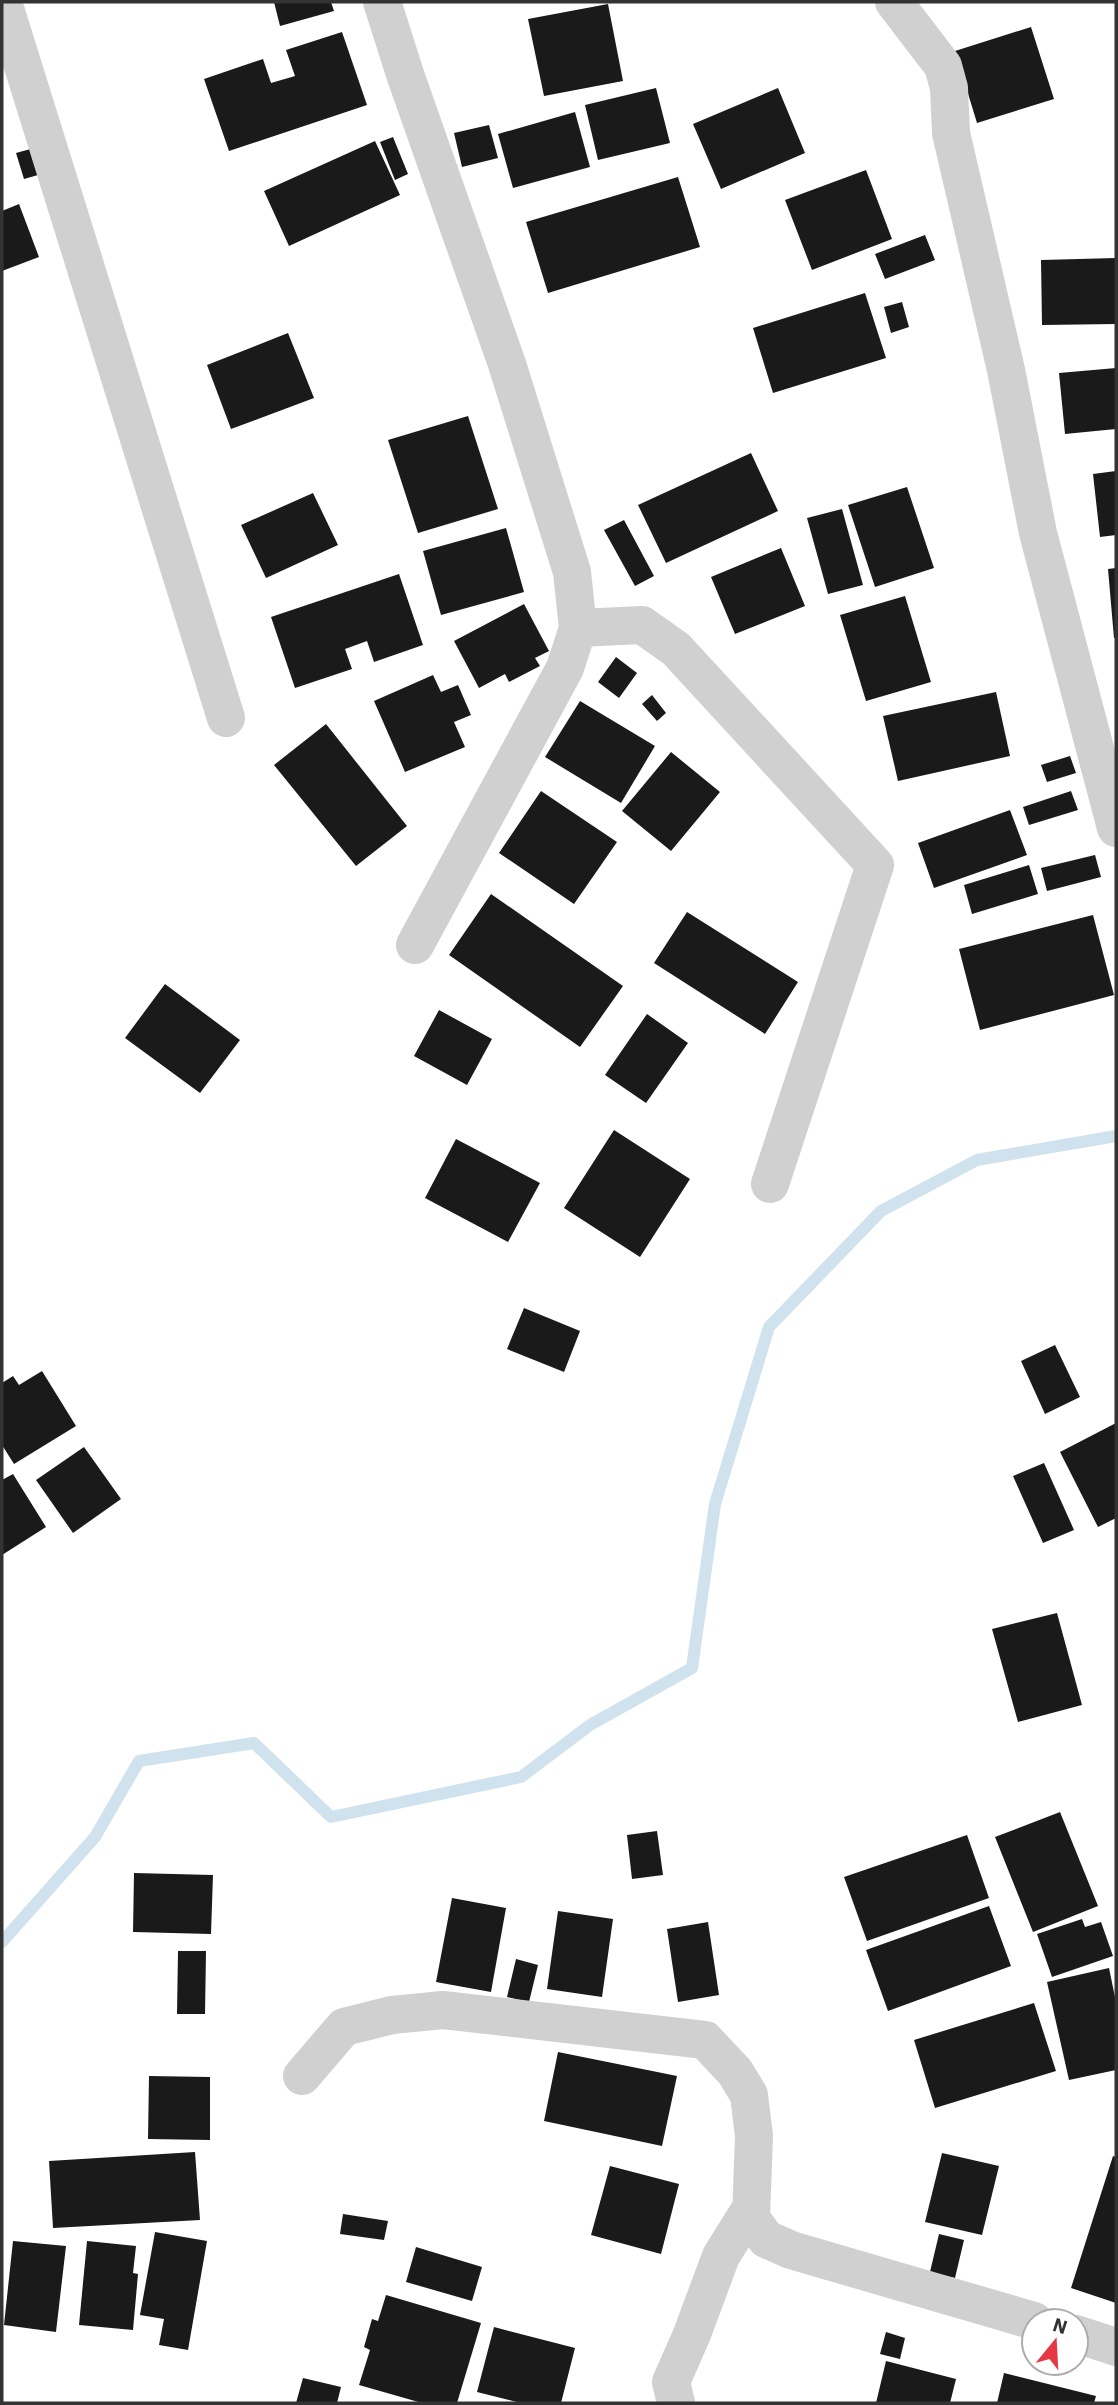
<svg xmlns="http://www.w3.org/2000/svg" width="1118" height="2405" viewBox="0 0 1118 2405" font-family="'IBM Plex Sans',sans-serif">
	<rect width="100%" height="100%" fill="#fff"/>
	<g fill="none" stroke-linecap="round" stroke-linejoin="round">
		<!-- stream -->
		<path stroke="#cfe2ee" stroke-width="12" d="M2 1942 95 1837 139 1761 254 1743 331 1817 521 1777 590 1725 692 1668 715 1504 769 1327 881 1211 977 1160 1116 1136"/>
	</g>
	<!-- building -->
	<path fill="#1a1a1a" d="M274 2H331L334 11 280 26Z
		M608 4 623 81 544 96 528 19Z
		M1031 27 1054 99 977 123 955 51Z
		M342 32 367 105 229 151 204 79 263 59 271 83 295 76 286 50Z
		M656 88 670 143 598 160 585 105Z
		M778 88 805 153 721 189 693 124Z
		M575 112 590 167 513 188 498 134Z
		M489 125 498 158 462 167 454 133Z
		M393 137 408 174 395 180 380 142Z
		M375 141 400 195 289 246 264 191Z
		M45 145 52 171 24 179 16 153Z
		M866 170 892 239 812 270 785 200Z
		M678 177 700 247 548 293 526 222Z
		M19 204 39 257 2 271V211Z
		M925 235 935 260 885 279 875 254Z
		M1116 258V324L1042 325 1041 260Z
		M865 293 886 358 773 393 753 328Z
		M902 302 909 327 891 333 884 307Z
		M288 333 314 398 231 429 207 365Z
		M1116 368V429L1065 434 1059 373Z
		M468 416 498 509 418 533 388 440Z
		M751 453 778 511 666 563 638 505Z
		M1116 471V535L1100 537 1093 474Z
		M907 487 934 568 875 587 848 505Z
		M313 493 338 545 266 578 241 525Z
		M842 509 863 585 828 594 807 518Z
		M624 520 654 576 635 586 604 530Z
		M506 528 524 592 441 615 423 551Z
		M781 548 805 606 735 634 711 577Z
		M1116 568V638H1114L1108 569Z
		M399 574 423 645 374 662 367 641 345 649 352 669 295 688 271 617Z
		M905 596 931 682 866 701 840 615Z
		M524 604 549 651 535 658 540 666 509 682 505 674 479 688 454 641Z
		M616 657 637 673 619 698 598 682Z
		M433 675 441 692 458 685 471 715 454 722 465 747 405 772 374 701Z
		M996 692 1010 756 898 781 883 716Z
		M652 695 666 713 657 721 642 704Z
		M580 701 655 746 621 803 545 757Z
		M326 724 407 826 356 866 274 765Z
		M671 752 720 792 671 851 622 811Z
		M1070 756 1076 773 1047 782 1041 765Z
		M541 791 617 842 574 904 499 853Z
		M1071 791 1078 810 1029 825 1023 807Z
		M1010 810 1027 855 934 888 918 843Z
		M1095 855 1101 877 1047 891 1041 868Z
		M1029 865 1038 894 972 914 964 885Z
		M491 894 623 986 580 1047 449 955Z
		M687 912 798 982 765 1034 654 963Z
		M1093 915 1114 995 980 1030 959 949Z
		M165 984 240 1040 200 1093 125 1038Z
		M439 1010 492 1039 467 1085 414 1056Z
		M647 1014 688 1043 646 1103 605 1075Z
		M614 1130 690 1179 640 1257 564 1208Z
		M456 1139 540 1183 508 1242 425 1198Z
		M524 1308 580 1331 564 1372 507 1349Z
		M1055 1345 1080 1397 1045 1414 1021 1361Z
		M42 1371 76 1426 14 1464 2 1445V1383L13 1376 19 1385Z
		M1116 1423V1518L1098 1527 1060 1452Z
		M84 1447 121 1499 73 1533 36 1480Z
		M1044 1463 1074 1530 1043 1543 1013 1476Z
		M13 1474 46 1527 2 1555V1480Z
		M1057 1613 1082 1705 1018 1722 992 1629Z
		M1060 1812 1098 1906 1033 1932 995 1837Z
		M657 1831 663 1875 632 1879 627 1835Z
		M967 1835 989 1898 867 1941 844 1877Z
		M134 1873 213 1875 211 1934 133 1932Z
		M452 1898 506 1908 491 1992 436 1982Z
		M989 1906 1011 1966 888 2011 866 1950Z
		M558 1911 613 1919 602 1997 547 1989Z
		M1082 1919 1085 1927 1101 1922 1113 1956 1052 1977 1037 1934Z
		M708 1922 719 1995 678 2002 667 1929Z
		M178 1951H206L205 2014H177Z
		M516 1959 538 1965 529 2002 507 1997Z
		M1109 1968 1116 2002V2070L1069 2080 1047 1982Z
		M1034 2003 1056 2071 935 2108 914 2040Z
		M558 2052 677 2076 662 2146 544 2121Z
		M149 2076 210 2077V2140L148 2139Z
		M195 2152 200 2220 53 2228 49 2161Z
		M942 2153 999 2166 982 2235 925 2222Z
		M1113 2156 1116 2157V2303L1071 2288Z
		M610 2166 679 2184 661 2254 591 2235Z
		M343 2214 388 2221 384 2240 340 2234Z
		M155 2232 207 2241 188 2350 159 2345 164 2319 140 2315Z
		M939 2234 964 2240 955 2278 930 2272Z
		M13 2241 66 2246 56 2332 4 2325Z
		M87 2241 136 2246 133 2273 138 2274 133 2330 79 2325Z
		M416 2247 482 2267 472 2301 406 2282Z
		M386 2295 481 2323 457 2403H422L359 2385 370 2350 364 2347 372 2319 378 2321Z
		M494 2327 575 2348 561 2403H521L477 2392Z
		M886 2332 905 2338 900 2359 880 2354Z
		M886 2361 956 2379 950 2403H876Z
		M1004 2373 1096 2396 1094 2403H997Z
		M303 2378 341 2387 337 2403H296Z"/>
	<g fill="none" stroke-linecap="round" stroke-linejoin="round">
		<!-- street -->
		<path stroke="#d0d0d0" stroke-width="38" d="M3 2 226 718
			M382 2 406 77 507 364 572 572 578 628 565 668 415 945
			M894 2 943 66 949 88 951 133 1006 370 1038 533 1116 828
			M578 628 642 625 676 649 875 865 770 1184
			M302 2076 344 2027 392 2015 443 2010 705 2040 735 2072 749 2095 754 2136 751 2218 766 2239 791 2250 1034 2321
			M1076 2334 1116 2347
			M676 2403 671 2382 692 2334 721 2256 751 2208"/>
	</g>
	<!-- border -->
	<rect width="1118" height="2405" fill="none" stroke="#333333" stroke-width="7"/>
	<!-- north arrow -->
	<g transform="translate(1055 2342) rotate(18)"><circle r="33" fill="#ffffff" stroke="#adadad" stroke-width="2"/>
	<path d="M0-5L12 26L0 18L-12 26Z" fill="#e63946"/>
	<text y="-10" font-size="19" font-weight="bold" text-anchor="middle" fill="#333333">N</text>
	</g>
</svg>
